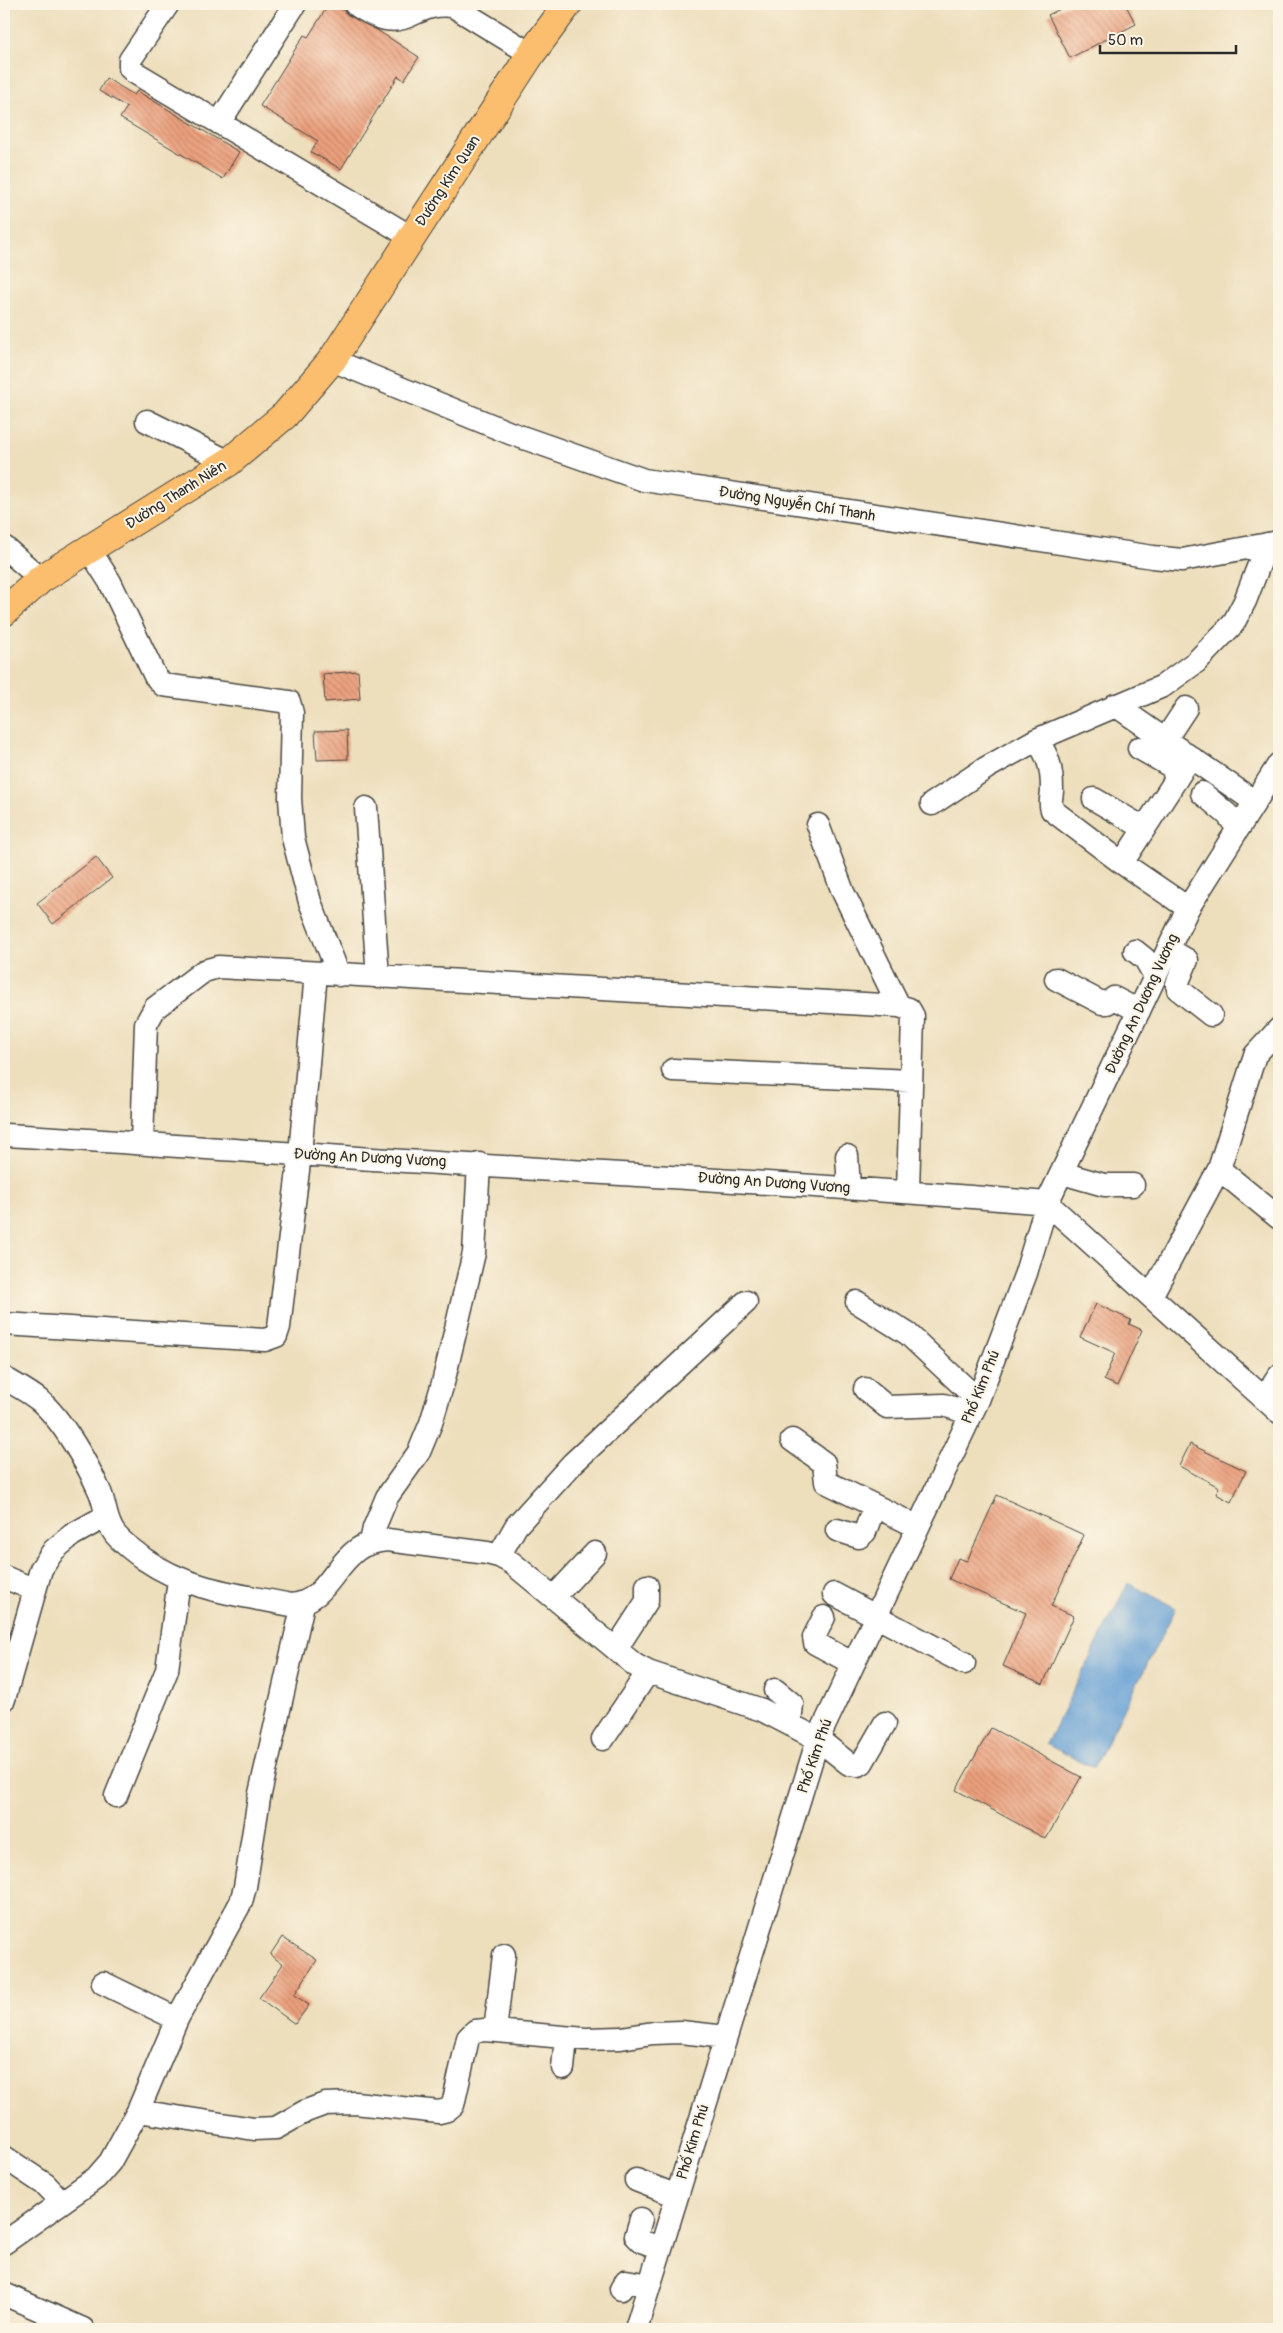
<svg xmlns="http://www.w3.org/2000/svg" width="1283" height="2333" viewBox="0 0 1283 2333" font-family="Pangolin,sans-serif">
	<defs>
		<pattern id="building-back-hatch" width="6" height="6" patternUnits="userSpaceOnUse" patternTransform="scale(1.25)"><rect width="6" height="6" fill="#eca07d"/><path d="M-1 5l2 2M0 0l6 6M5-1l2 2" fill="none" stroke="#bf8367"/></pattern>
	</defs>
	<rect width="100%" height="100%" fill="#fcf5e5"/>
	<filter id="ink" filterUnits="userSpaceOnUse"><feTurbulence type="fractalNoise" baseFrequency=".02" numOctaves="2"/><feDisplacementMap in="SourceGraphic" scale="10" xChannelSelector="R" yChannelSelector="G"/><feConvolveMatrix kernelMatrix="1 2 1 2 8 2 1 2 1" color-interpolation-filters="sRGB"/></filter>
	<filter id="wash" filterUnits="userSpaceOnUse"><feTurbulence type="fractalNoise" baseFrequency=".0096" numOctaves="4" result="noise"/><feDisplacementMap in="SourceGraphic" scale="20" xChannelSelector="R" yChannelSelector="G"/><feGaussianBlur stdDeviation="1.12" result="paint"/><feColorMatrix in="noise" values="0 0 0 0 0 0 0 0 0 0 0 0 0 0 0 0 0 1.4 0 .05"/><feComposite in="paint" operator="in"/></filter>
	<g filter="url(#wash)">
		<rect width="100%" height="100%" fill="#eddebc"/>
		<!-- water -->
		<path fill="#66a0d5" stroke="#486680" d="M1128 1583 1176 1608 1094 1768 1046 1744Z"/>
		<g id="blocks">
			<!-- building -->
			<path fill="url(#building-back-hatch)" d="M329 4H336L348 15 377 30 419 57 404 80 398 76 341 169 311 152 318 141 260 106 304 35 308 37Z
				M1070 4H1125L1136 24 1070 58 1048 15Z
				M106 78 134 95 137 91 239 152 223 179 120 118 127 107 99 91Z
				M358 671 360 699 325 702 323 674Z
				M347 730 348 759 317 760 315 731Z
				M96 857 112 878 53 924 37 903Z
				M1096 1304 1131 1320 1129 1324 1142 1330 1117 1386 1104 1380 1115 1353 1080 1337Z
				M1190 1444 1246 1471 1231 1502 1216 1494 1219 1487 1179 1466Z
				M997 1495 1084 1535 1051 1606 1074 1616 1043 1684 1003 1666 1026 1613 949 1579 958 1558 967 1561Z
				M991 1728 1081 1777 1046 1839 956 1790Z
				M282 1937 317 1960 294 1995 309 2005 295 2024 259 1998 283 1964 270 1955Z"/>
		</g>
	</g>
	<g filter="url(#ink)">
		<use href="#blocks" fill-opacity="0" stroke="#484641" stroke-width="1"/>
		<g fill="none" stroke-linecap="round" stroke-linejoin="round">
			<defs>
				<path id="minor" d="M168 4 130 60V68L134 72 411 237
					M355 4C407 41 409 0 453 6L531 54
					M219 123 295 4
					M332 360 510 433 644 480 1153 557 1182 560 1279 542
					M147 421 229 462
					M4 547 41 579
					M89 549 110 582 155 676 163 685 289 702 292 713 290 798 293 838 310 902 339 975
					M1115 705 1255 802
					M1036 740C1049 755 1052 770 1052 790 1052 798 1049 802 1052 810L1122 863 1188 908
					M1165 740 1186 708
					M1139 748 1172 767 1176 780
					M1202 793 1228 815 1238 829
					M1094 799 1137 824 1148 822
					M932 804 986 768 1036 740 1163 686 1196 662 1233 624 1245 601 1267 544
					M366 808 378 977
					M818 825 843 892 899 1006
					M1122 863 1190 758
					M1168 949 1187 960 1177 984 1178 989 1211 1015
					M1135 951 1145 959 1155 976
					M1056 979 1102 1003H1107L1114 998 1139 1011
					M673 1070 911 1081
					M4 1135C102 1140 199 1148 297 1154 547 1171 798 1182 1047 1203L1188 908 1279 764
					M142 1142 146 1024 155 1008 204 971 218 967 899 1006 909 1009 913 1016 908 1191
					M847 1156 849 1188
					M1219 1169 1279 1218
					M1062 1173 1104 1185H1133
					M1151 1296 1219 1169 1255 1055 1279 1029
					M857 1302 908 1334 978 1400
					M4 1324 265 1340 276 1336 279 1327 300 1154 316 973
					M4 1378C16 1385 29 1392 39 1400 62 1419 88 1465 100 1492 106 1506 105 1521 115 1534 123 1544 134 1551 144 1559 191 1591 236 1594 291 1605 326 1602 332 1567 358 1549 367 1543 376 1541 387 1540L487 1553 499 1556 512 1563 635 1665 648 1672 762 1710 818 1739 849 1764 858 1765 862 1763 885 1723
					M865 1389 887 1407 944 1405 971 1414
					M1264 1398 1279 1376
					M792 1440 824 1463 826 1482 918 1527
					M837 1530 859 1537 865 1532 874 1507
					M371 1542 374 1528 387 1497 419 1452 431 1423 443 1383 474 1253 479 1164
					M499 1556 516 1526 573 1463 746 1302
					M4 1577 35 1590
					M834 1594 964 1663
					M554 1597 595 1553
					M824 1617 814 1637 815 1643 852 1663
					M616 1649 647 1601V1586
					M775 1690 792 1704 790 1724
					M4 1699 41 1569 54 1550 72 1535 106 1516
					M603 1739 648 1672
					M116 1796 167 1670 179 1580
					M103 1983 177 2019
					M495 2031 504 1955
					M563 2068 566 2038
					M138 2111 254 2129 276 2128 306 2111 325 2104 355 2103 439 2112 447 2110 453 2105 468 2038 475 2031 485 2030 585 2039 621 2038 653 2033 681 2032 726 2037
					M4 2157 46 2185 62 2202
					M636 2180 677 2196
					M641 2219 636 2236 641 2241 660 2248
					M4 2243 96 2178 110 2162 138 2111 177 2019 241 1902 245 1887 259 1798 303 1604
					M621 2289 626 2281 649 2285
					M4 2294 83 2329
					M636 2329 818 1739 978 1400 1026 1273 1047 1203 1279 1412"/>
				<path id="major" d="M4 612 41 579 229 462 285 415 332 360 531 54 568 4"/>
			</defs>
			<!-- minor casing -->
			<use href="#minor" stroke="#484641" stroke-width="25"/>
			<!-- major casing -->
			<use href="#major" stroke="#484641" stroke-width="30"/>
			<!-- minor -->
			<use href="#minor" stroke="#fff" stroke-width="22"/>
			<!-- major -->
			<use href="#major" stroke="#fbbe6e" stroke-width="28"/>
		</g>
	</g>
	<g text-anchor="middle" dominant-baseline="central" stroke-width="4" stroke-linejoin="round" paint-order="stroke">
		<!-- street labels -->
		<g font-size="15" fill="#2b2b2b" stroke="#fcf5e5">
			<text transform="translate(448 181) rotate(-57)">Đường Kim Quan</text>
			<text transform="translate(176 495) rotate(-32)">Đường Thanh Niên</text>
			<text transform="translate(797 504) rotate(9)">Đường Nguyễn Chí Thanh</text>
			<text transform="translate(1142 1004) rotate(-65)">Đường An Dương Vương</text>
			<text transform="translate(370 1158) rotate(3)">Đường An Dương Vương</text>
			<text transform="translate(774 1183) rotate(4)">Đường An Dương Vương</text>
			<text transform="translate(981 1387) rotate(-68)">Phố Kim Phú</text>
			<text transform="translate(815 1756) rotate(-71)">Phố Kim Phú</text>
			<text transform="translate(693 2142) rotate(-73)">Phố Kim Phú</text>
		</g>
	</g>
	<!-- margin -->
	<rect width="1283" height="2333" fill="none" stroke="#fcf5e5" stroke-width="20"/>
	<!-- scale -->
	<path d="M1100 45v8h136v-8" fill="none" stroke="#2b2b2b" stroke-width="2.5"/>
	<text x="1108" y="45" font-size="15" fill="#2b2b2b" stroke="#fcf5e5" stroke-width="4" paint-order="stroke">50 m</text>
</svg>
